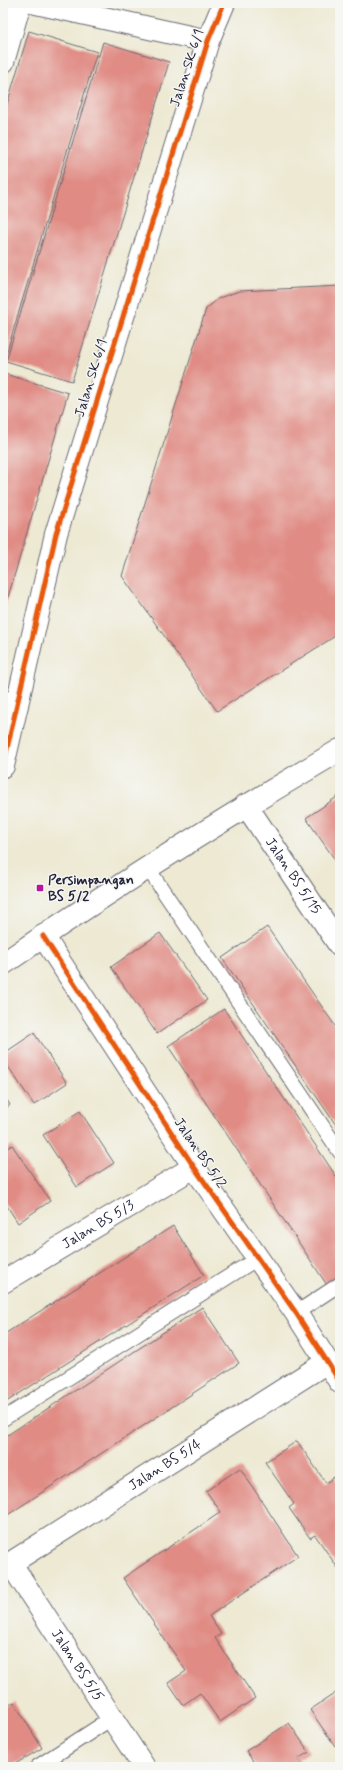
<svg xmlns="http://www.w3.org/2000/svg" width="343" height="1770" viewBox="0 0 343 1770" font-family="Mynerve,sans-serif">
	<rect width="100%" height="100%" fill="#f6f6f2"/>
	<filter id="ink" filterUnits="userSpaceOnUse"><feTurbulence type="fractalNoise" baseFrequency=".025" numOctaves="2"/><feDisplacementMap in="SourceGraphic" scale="8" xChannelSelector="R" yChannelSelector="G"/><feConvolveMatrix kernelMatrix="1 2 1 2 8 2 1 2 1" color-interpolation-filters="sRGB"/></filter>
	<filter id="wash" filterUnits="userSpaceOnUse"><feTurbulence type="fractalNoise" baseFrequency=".012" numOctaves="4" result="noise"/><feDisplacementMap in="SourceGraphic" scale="16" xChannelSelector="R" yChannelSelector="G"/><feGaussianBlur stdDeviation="0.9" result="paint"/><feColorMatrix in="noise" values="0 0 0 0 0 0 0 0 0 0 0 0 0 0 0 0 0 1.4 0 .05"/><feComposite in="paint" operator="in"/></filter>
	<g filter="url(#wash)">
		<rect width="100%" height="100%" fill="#ede9d3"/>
		<g id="blocks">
			<!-- building -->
			<path fill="#e08b84" d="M29 31 97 52 7 351 3 350V118Z
				M103 42 169 62 72 381 6 361Z
				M340 286V633L217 711 122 576 206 309 219 298 239 291Z
				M5 374 68 393 3 614V380Z
				M340 795V867L306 818Z
				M267 927 340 1033V1131L222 958Z
				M160 933 207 1000 157 1034 111 967Z
				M224 1009 340 1182V1277L327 1285 168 1046Z
				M34 1033 67 1083 34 1105 3 1059V1054Z
				M3 1094 10 1105 3 1110Z
				M80 1111 114 1163 77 1187 43 1135Z
				M12 1145 50 1201 18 1223 3 1200V1151Z
				M173 1226 204 1275 3 1404V1335Z
				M340 1291V1302L335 1294Z
				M202 1307 239 1363 3 1518V1438Z
				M297 1441 326 1483 334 1477 340 1487V1571L315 1535 310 1538 289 1508 294 1504 265 1462Z
				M240 1468 298 1556 209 1616 221 1634 215 1638 255 1698 220 1722 200 1693 183 1705 168 1683 186 1671 123 1578 221 1512 206 1491Z
				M340 1690V1743L335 1746 310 1710Z
				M14 1702 42 1748 10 1767H3V1708Z
				M289 1723 309 1752 298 1759 304 1767H257L246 1751Z"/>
		</g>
	</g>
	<g filter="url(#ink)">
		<use href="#blocks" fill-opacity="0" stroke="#696870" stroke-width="1"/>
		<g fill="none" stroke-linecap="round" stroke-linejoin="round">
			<defs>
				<path id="service" d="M147 867 340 1152
					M296 1313 340 1284
					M3 1419 258 1258
					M37 1767 112 1718"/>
				<g id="minor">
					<path d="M3 62 20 3"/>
					<path d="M3 701 17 705"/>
					<path id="s1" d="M246 805 340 946"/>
					<path d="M43 936 194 1167 296 1313 340 1382"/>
					<path d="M3 964C112 888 225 818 340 750"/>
					<path id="s2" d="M3 1282 194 1167"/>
					<path id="s3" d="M11 1564 144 1767"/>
					<path id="s4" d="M3 1568 327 1362"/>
				</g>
				<path id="tertiary" d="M36 3 208 41
					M3 766 56 534 208 41 224 3"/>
			</defs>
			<!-- service casing -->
			<use href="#service" stroke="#696870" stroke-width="16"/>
			<!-- minor casing -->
			<use href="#minor" stroke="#696870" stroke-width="24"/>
			<!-- tertiary casing -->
			<use href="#tertiary" stroke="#696870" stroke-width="24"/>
			<!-- service -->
			<use href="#service" stroke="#fff" stroke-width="14"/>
			<!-- minor -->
			<use href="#minor" stroke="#fff" stroke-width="22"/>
			<!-- tertiary -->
			<use href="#tertiary" stroke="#fff" stroke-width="22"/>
			<defs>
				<path id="cycleway" d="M3 766 56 534 208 41 224 3
					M43 936 194 1167 296 1313 340 1382"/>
			</defs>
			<!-- cycleway casing -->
			<use href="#cycleway" stroke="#f6f6f2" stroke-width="8"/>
			<!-- cycleway -->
			<use href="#cycleway" stroke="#e8590c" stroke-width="5"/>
		</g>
	</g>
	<!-- markers -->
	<rect fill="#b5179e" stroke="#f6f6f2" stroke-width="1.5" x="36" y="884" width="8" height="8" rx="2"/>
	<g text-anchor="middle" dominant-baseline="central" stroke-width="3" stroke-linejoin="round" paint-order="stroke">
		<!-- street labels -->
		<g font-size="14" fill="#22223b" stroke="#f6f6f2">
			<text transform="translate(187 68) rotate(-72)">Jalan SK 6/1</text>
			<text transform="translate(91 378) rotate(-73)">Jalan SK 6/1</text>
			<text stroke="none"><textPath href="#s1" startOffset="85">Jalan BS 5/15</textPath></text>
			<text transform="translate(200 1153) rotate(56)">Jalan BS 5/2</text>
			<text stroke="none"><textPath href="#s2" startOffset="111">Jalan BS 5/3</textPath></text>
			<text stroke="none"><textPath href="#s4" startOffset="192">Jalan BS 5/4</textPath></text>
			<text stroke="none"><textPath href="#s3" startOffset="121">Jalan BS 5/5</textPath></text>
		</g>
		<!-- poi labels -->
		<g font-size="14" font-weight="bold" fill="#22223b" stroke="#f6f6f2" text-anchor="start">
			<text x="48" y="880">Persimpangan<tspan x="48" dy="16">BS 5/2</tspan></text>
		</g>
	</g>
	<!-- margin -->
	<rect width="343" height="1770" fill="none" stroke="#f6f6f2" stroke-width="16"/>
</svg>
